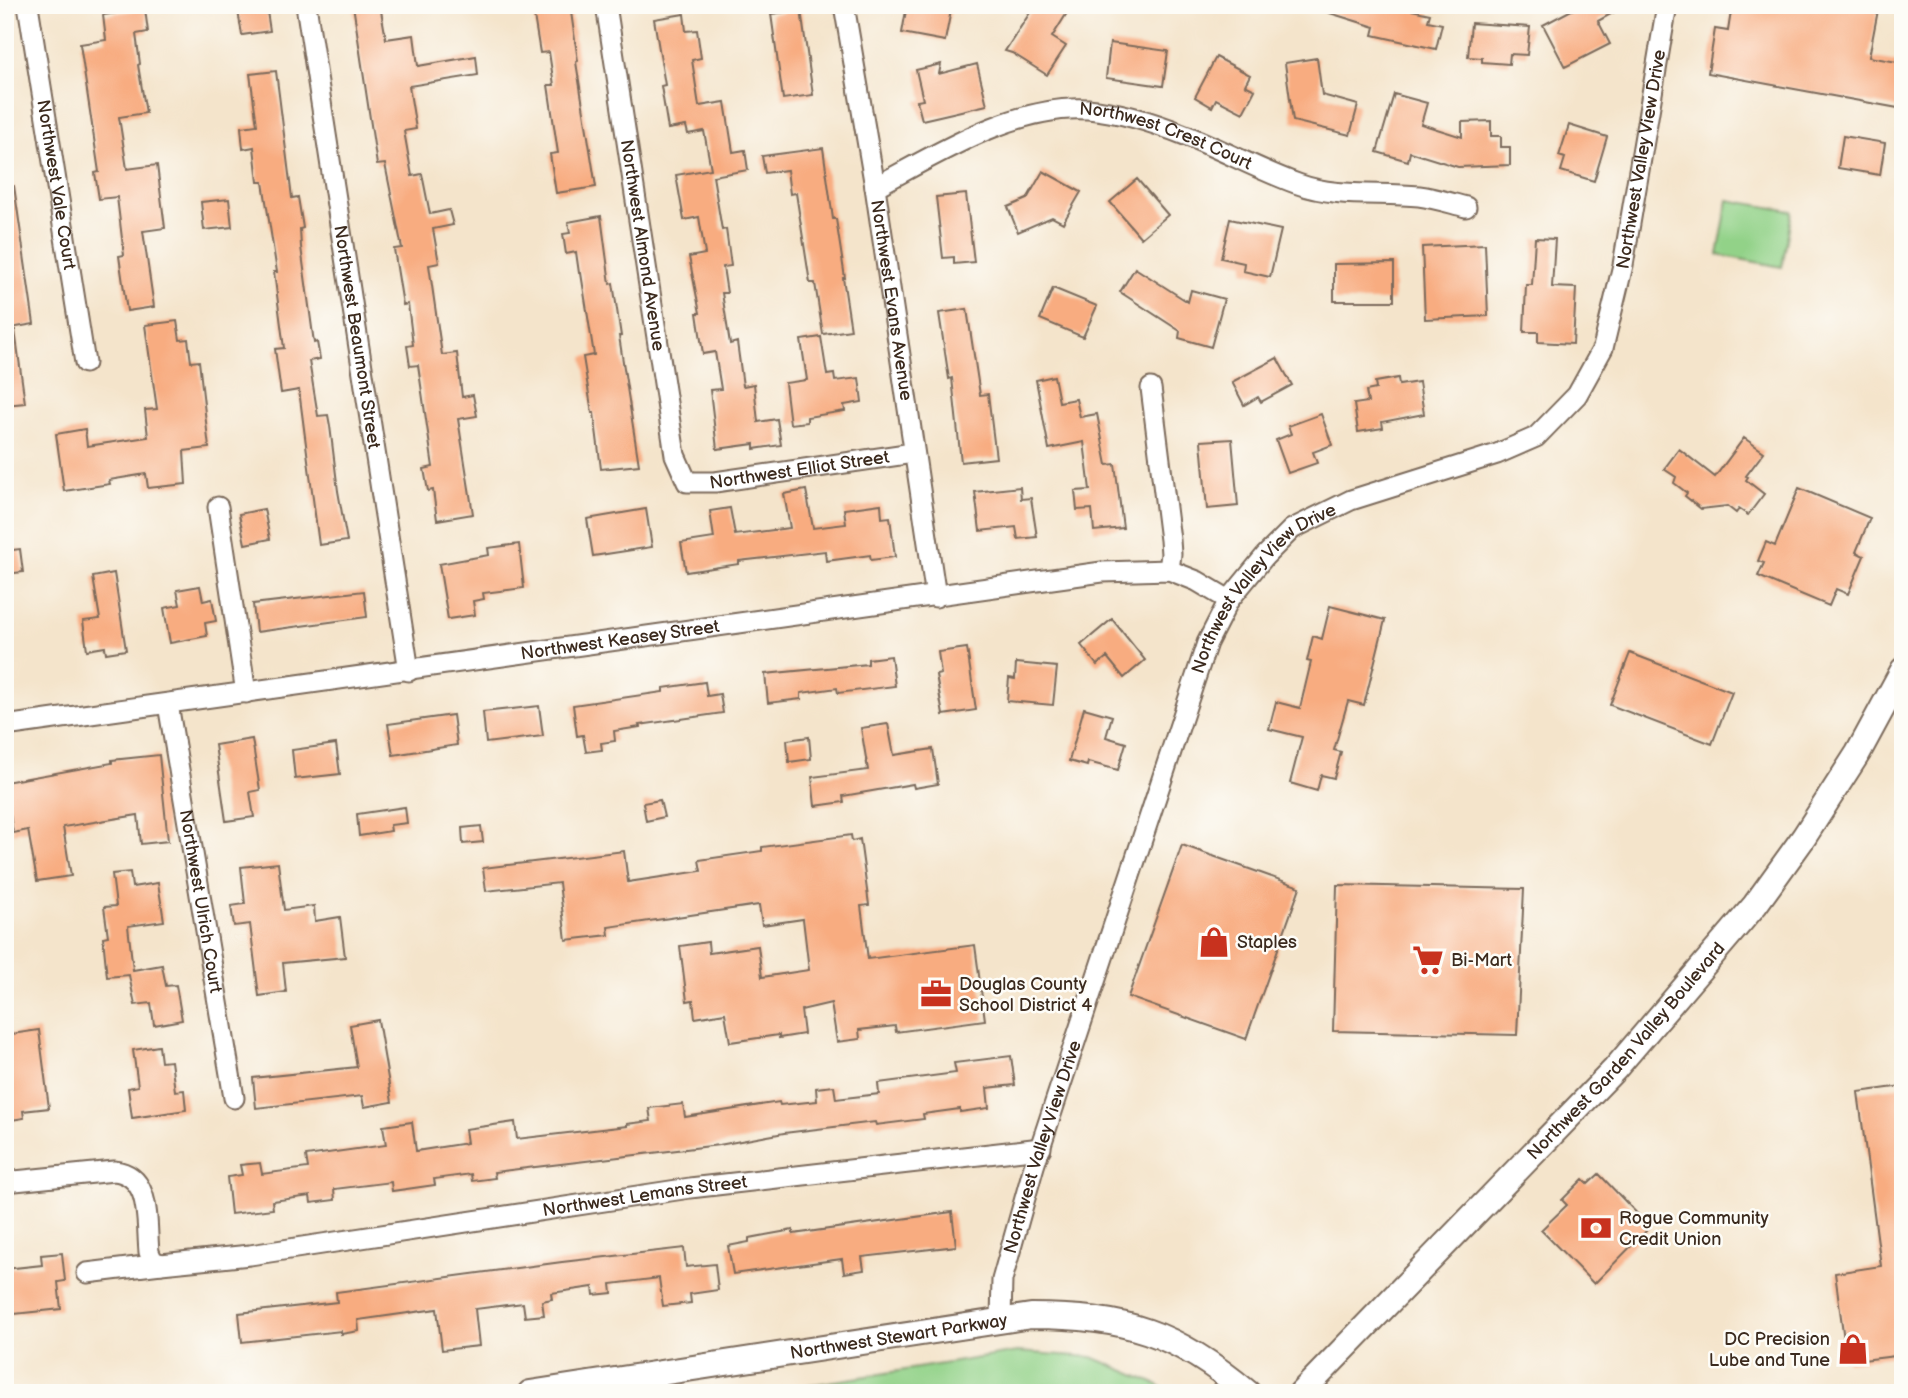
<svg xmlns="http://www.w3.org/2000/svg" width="1908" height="1398" viewBox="0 0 1908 1398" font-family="'Balsamiq Sans',sans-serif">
	<rect width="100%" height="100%" fill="#fdfcf7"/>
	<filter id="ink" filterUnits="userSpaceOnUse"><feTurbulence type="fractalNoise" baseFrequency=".0143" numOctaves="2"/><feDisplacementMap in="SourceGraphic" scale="14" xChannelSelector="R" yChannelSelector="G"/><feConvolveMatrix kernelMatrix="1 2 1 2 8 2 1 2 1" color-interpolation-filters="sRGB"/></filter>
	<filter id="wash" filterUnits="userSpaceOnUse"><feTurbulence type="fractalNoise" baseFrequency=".00686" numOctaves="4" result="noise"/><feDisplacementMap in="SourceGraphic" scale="28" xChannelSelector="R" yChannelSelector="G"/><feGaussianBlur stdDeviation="1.57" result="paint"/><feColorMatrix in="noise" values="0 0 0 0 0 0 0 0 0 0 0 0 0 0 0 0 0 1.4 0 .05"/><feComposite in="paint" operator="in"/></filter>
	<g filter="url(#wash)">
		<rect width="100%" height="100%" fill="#f4e4cb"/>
		<!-- green -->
		<path fill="#92d288" stroke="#667e53" stroke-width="2" d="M1728 200 1792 211 1782 267 1718 255Z
			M1017 1352 1092 1357 1158 1385 1169 1393H761Z"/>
		<g id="blocks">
			<!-- building -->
			<path fill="#f8ac80" d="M237 5H266L270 31 242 35Z
				M353 5H380L386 39 414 35 418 66 476 56 478 75 409 86 416 129 404 131 412 176 422 174 430 214 449 210 453 225 433 229 439 263 429 265 442 355 457 353 462 397 473 395 477 416 458 419 473 514 437 520 433 490 428 491 424 469 433 467 418 365 410 366 407 346 413 345 408 304 403 305 394 249 402 248 385 164 377 165Z
				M535 5H570L578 61 576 62 596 187 556 193 550 154 558 153 548 85H554L549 52 540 53 534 16H537Z
				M907 5H952L945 41 902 33Z
				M1035 5H1072L1052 37 1066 46 1047 75 1012 53 1005 51Z
				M1318 5H1389L1430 14 1428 21 1442 24 1436 49 1373 35 1375 27 1317 9Z
				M1581 5H1627L1598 21 1610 44 1565 67 1543 25Z
				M1732 5H1879L1869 57 1903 63V81L1898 108 1708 73 1715 29 1728 31Z
				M145 9 148 32 136 34 140 64 138 65 146 113 119 117 127 169 157 165 165 228 143 231 154 307 127 311 119 256 124 255 117 197 99 199 95 173 99 172 80 44 106 40 103 15Z
				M801 10 813 95 783 99 771 14Z
				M684 14 686 31 697 30 701 58 692 60 699 106 725 102 733 152 745 150 748 170 713 176 722 230 726 229 731 266 723 267 727 293H722L730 344 737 342 743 386 754 384 758 422 777 419 781 445 754 449V444L717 449 710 390 721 389 715 352 703 354 697 313H700L689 257 705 254 699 217 684 220 676 175 711 169 704 131 688 134 686 126 668 129 661 86 665 85 654 19Z
				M1471 23 1530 27 1527 55 1510 54 1509 64 1482 62V58L1468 57Z
				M1110 43 1168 51 1163 86 1106 78Z
				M1216 57 1250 75 1245 85 1255 90 1243 113 1216 99 1212 107 1195 97Z
				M1317 58 1322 95 1358 105 1350 135 1293 121 1285 63Z
				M941 64 939 74 977 64 987 105 922 120 917 101 923 100 916 70Z
				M276 71 292 198 298 197 303 228 300 229 301 247 314 343 317 342 320 359 309 361 318 416 328 415 330 426 338 491 347 541 319 545 299 390 281 393 275 349 284 348 274 272H277L263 182H258L254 147 243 149 241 127 257 125 250 74Z
				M1394 94 1427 103 1421 124 1462 137V122L1491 121V136H1501V147H1510V165L1458 167 1410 152 1408 161 1377 152Z
				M1569 125 1607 137 1594 181 1561 171 1565 158 1559 156Z
				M1843 136 1885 143 1880 175 1838 168Z
				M823 148 833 219H836L845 278H843L851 330 823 334 815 283H810L796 193 790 194 787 170 765 173 762 156Z
				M1043 171 1081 192 1063 223 1052 217 1018 232 1008 207 1027 199Z
				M1137 179 1168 215 1141 238 1110 202Z
				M14 186 34 324 5 329V187Z
				M966 194 974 262 954 264V257L943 258 936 197Z
				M229 199 232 227 204 230 201 202Z
				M601 216 610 284 613 283 621 336H619L639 465 601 469 594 413H592L583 357 594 355 581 273H579L576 252 566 254 563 234 570 233 568 222Z
				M1230 219 1281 230 1270 277 1243 271 1244 263 1221 258Z
				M1535 238 1555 239 1552 287 1576 288 1573 344 1538 342V332H1524L1526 285H1532Z
				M1485 244 1488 316 1425 319 1422 247Z
				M1394 263V301H1334V264Z
				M1135 268 1188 302 1191 290 1224 299 1211 347 1179 338 1180 331 1120 292Z
				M1053 288 1097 306 1083 337 1040 319Z
				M967 309 980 395 988 394 996 458 961 462 952 378 949 379 939 313Z
				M177 321 180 340 188 339 191 362 199 361 209 448 184 451 186 484 148 488 146 474 109 480 110 484 64 491 56 434 85 429 87 446 148 437 145 410 157 409 145 325Z
				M15 330 25 403 5 405V331Z
				M821 337 827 375 834 374 835 381 859 378 862 402 844 405 845 411 807 417V422L790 424 785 383 807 380 801 340Z
				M1277 358 1292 385 1261 402 1258 397 1244 405 1232 382Z
				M1054 376 1059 402 1076 399 1080 417 1097 414 1107 465 1115 464 1123 528 1094 531 1092 509 1077 510 1075 491 1090 490 1084 442 1049 449 1036 380Z
				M1398 378 1399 385 1419 382 1424 414 1382 422 1383 428 1358 432 1354 404 1368 402 1366 391 1376 389 1375 382Z
				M1321 414 1332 445 1313 452 1317 463 1288 473 1276 440 1291 434 1288 426Z
				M1744 438 1764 452 1746 476 1748 477 1746 480 1764 494 1748 515 1739 509 1736 513 1727 506 1701 509 1685 496 1687 493 1674 483 1676 477 1664 469 1679 449 1715 477Z
				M1232 439 1238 506 1207 509 1201 441Z
				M1020 487 1021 499 1031 498 1037 537 1018 539 1016 527 980 531 975 492Z
				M1799 488 1870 518 1856 552 1864 556 1848 594 1836 589 1829 606 1758 576 1764 563 1758 561 1766 542 1775 546Z
				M806 490 813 528 846 524 844 509 881 504 882 518 890 517 895 557 871 560 870 555 826 561 825 551 739 561V564L686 572 681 543 714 538 710 511 730 508 735 535 790 528 784 494Z
				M264 509 270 539 245 544 239 514Z
				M646 509 652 547 593 556 587 519Z
				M519 544 524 588 483 593 484 599 473 601 475 615 448 619 439 564 489 555 488 548Z
				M20 549 23 572 5 574V551Z
				M114 573 126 650 106 653 105 647 87 650 83 621 100 619 93 577Z
				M200 586 203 601 212 599 216 621 205 623 207 636 170 643 164 608 180 605 177 590Z
				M364 591 367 617 256 632 253 604Z
				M1330 606 1385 620 1364 705 1348 701 1334 750 1341 752 1334 778 1321 775 1317 791 1290 783 1302 737 1269 729 1276 702 1300 708 1311 662 1307 661 1313 636 1322 639Z
				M1112 619 1145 660 1124 678 1107 657 1097 665 1081 645Z
				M967 648 976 710 943 715 936 675 941 674 938 652Z
				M1630 653 1732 692 1712 744 1610 705Z
				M891 656 895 686 838 693 837 688 801 693V699L768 703 765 674 868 664V659Z
				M1016 663 1057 667 1053 705 1007 701 1009 678 1015 679Z
				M705 682 707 696 720 694 723 713 639 725 640 727 614 731 615 741 601 743 602 750 586 752 583 735 577 736 573 705 663 692V688Z
				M539 706 543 736 486 743 483 712Z
				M1084 708 1112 716 1106 737 1126 743 1118 770 1088 762 1087 766 1069 761Z
				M453 715 457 745 393 755 388 724Z
				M888 724 894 755 933 749 938 784 914 788 913 784 843 796 844 802 815 806 812 777 868 770 861 728Z
				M809 737 811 759 789 762 787 740Z
				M252 739 260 790 250 792 254 817 226 821 215 745Z
				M336 744 340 774 295 779 292 750Z
				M159 755 168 841 141 844 138 815 63 827 71 876 37 881 28 830 13 833 5 782 112 763V760Z
				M660 800 664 817 646 821 643 803Z
				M405 807 407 823 390 825 391 831 359 836 357 814Z
				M481 826 483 842 463 844 462 828Z
				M851 835 852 841 860 839 869 905 861 906 868 959 975 945 985 1020 896 1032 895 1026 859 1030 860 1039 837 1042 831 1003 801 1010 804 1034 779 1038V1035L730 1042 725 1013 695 1018 693 1000 687 1001 680 946 708 942 709 953 758 946 762 977 809 970 803 919 762 925 759 905 608 927 609 935 566 940 559 883 486 891 483 868 624 851 628 882 701 871 699 860 762 851V847Z
				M1182 845 1300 887 1246 1039 1128 997Z
				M278 863 284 910 314 906 315 921 340 917 345 957 283 963 286 992 259 996 250 924 234 926 231 906 245 904 241 867Z
				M130 872 132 887 158 883 164 921 128 926 133 970 162 965 166 986 176 985 182 1020 154 1025 151 1003 135 1005 129 975 107 977 103 937 108 936 104 907 116 906 112 874Z
				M1337 885 1524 889 1517 1035 1333 1031Z
				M378 1020 392 1102 364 1107 362 1096 256 1108 253 1078 357 1067 350 1025Z
				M39 1030 49 1108 23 1111 24 1118 5 1121V1035Z
				M159 1046 161 1062 171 1061 175 1091 184 1090 186 1110 132 1118 128 1088 138 1086 133 1050Z
				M1011 1056 1015 1085 987 1088 989 1108 960 1112V1109L923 1114 924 1119 876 1125 875 1122 784 1133 719 1145 494 1172 495 1178 472 1181 471 1174 434 1179 435 1185 392 1191 391 1182 334 1189 335 1200 311 1203 310 1196 272 1201 273 1209 231 1214 227 1177 242 1175 240 1165 260 1163 262 1174 308 1168 306 1156 386 1145 383 1126 412 1122 416 1151 467 1143 465 1129 515 1122 517 1139 627 1126V1124L651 1121 649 1108 683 1104 685 1117 779 1102 780 1105 817 1101 816 1088 834 1086 836 1099 879 1094 878 1083 956 1073 954 1063Z
				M1903 1086V1355L1847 1362 1835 1273 1881 1266 1858 1092Z
				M1599 1174 1650 1227 1594 1284 1541 1230 1567 1205 1562 1200 1583 1179 1588 1184Z
				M952 1212 956 1246 862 1257 864 1270 844 1273 842 1259 733 1274 728 1246 749 1242V1238L793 1230V1234Z
				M684 1248 686 1267 715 1264 718 1290 690 1294 691 1303 663 1306 659 1278 611 1284 612 1293 594 1295 593 1287 551 1293 552 1299 542 1301 544 1315 525 1317 523 1303 475 1309 479 1346 442 1350 437 1309 358 1320 359 1331 341 1334V1331L242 1342 239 1313 337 1302 336 1292 562 1262Z
				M62 1253 65 1281 58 1282 61 1309 5 1315V1269L42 1265 41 1255Z"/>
		</g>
	</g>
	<g filter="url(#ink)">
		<use href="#blocks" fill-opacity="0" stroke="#7c6b5b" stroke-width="2"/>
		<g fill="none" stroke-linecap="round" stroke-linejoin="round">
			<defs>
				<g id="minor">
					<path id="s1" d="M28 5 85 363"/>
					<path id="s2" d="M306 5 409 671"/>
					<path id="s3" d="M606 5 675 455 687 482H715L913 453"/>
					<path id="s4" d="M844 5 875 187 936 597"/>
					<path id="s5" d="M875 187C937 154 1016 104 1088 109 1121 112 1155 123 1185 135 1223 150 1259 170 1298 184 1336 198 1379 192 1419 196 1435 198 1450 203 1466 207"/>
					<path d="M1151 388 1170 540 1171 554 1169 570"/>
					<path d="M218 507 246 693"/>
					<path id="s6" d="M168 704 234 1098"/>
					<path id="s7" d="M5 726 1102 572 1169 570 1197 581 1229 600"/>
					<path id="s8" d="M5 1182 114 1171C152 1175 146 1221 149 1252L153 1261 161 1264 250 1255 690 1188 1041 1148"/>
					<path d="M87 1273 161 1264"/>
					<path id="s9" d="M1001 1319 1002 1280 1034 1166 1207 643 1229 600 1265 556 1292 529 1351 500 1497 454 1536 437 1577 395 1603 348 1623 265 1667 5"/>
				</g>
				<g id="major">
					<path id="s10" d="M530 1393 1031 1316C1125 1316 1176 1332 1248 1393"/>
					<path id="s11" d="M1301 1393 1615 1069 1755 905 1804 837 1858 753 1903 670"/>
				</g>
			</defs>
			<!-- minor casing -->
			<use href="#minor" stroke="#7c6b5b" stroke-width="23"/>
			<!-- major casing -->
			<use href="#major" stroke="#7c6b5b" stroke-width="28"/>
			<!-- minor -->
			<use href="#minor" stroke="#fff" stroke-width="19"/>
			<!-- major -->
			<use href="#major" stroke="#fff" stroke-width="24"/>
		</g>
	</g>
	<!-- icons -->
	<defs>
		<symbol id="shop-bare" viewBox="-9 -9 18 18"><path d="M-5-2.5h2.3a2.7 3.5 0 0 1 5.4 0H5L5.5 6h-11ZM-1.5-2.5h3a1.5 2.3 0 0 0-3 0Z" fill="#c8321e" stroke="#fdfcf7" stroke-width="2.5" paint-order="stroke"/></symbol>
		<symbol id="supermarket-bare" viewBox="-9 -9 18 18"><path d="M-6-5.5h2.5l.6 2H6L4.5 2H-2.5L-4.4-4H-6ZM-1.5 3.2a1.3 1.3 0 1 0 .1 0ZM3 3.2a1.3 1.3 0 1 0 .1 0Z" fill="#c8321e" stroke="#fdfcf7" stroke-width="2.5" paint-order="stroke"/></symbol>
		<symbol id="office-bare" viewBox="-9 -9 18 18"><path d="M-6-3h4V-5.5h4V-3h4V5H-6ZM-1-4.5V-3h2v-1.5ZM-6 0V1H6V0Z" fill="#c8321e" stroke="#fdfcf7" stroke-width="2.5" paint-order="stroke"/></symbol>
		<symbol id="bank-bare" viewBox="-9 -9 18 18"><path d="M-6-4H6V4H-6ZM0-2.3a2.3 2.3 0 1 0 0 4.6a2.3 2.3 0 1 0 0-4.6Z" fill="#c8321e" stroke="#fdfcf7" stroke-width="2.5" paint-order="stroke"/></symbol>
	</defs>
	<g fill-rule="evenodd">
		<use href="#shop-bare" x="1192" y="920" width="44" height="44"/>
		<use href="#supermarket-bare" x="1406" y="938" width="44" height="44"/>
		<use href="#office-bare" x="914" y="972" width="44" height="44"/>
		<use href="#bank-bare" x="1574" y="1206" width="44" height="44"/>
		<use href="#shop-bare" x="1831" y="1327" width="44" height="44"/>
	</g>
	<g text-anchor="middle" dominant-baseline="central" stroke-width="5" stroke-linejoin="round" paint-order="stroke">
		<!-- street labels -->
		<g font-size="18" fill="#3b2a1e" stroke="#fdfcf7">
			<text stroke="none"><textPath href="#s5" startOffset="312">Northwest Crest Court</textPath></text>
			<text stroke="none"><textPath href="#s9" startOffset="1418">Northwest Valley View Drive</textPath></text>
			<text stroke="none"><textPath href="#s1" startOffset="182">Northwest Vale Court</textPath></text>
			<text stroke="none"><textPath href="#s3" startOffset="243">Northwest Almond Avenue</textPath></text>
			<text stroke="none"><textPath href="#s4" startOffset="299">Northwest Evans Avenue</textPath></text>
			<text stroke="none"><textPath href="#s2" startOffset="336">Northwest Beaumont Street</textPath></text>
			<text stroke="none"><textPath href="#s3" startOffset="598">Northwest Elliot Street</textPath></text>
			<text stroke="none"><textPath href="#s9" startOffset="788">Northwest Valley View Drive</textPath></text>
			<text stroke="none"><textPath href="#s7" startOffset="621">Northwest Keasey Street</textPath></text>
			<text stroke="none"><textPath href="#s6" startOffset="200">Northwest Ulrich Court</textPath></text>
			<text stroke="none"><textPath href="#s11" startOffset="472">Northwest Garden Valley Boulevard</textPath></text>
			<text stroke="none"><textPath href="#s9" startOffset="178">Northwest Valley View Drive</textPath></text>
			<text stroke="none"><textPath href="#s8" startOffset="714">Northwest Lemans Street</textPath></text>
			<text stroke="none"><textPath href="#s10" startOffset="373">Northwest Stewart Parkway</textPath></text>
		</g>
		<!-- poi labels -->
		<g font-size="18" fill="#3b2a1e" stroke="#fdfcf7" text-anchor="start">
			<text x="1237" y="942">Staples</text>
			<text x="1451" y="960">Bi-Mart</text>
			<text x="959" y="984">Douglas County<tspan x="959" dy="21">School District 4</tspan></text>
			<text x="1619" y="1218">Rogue Community<tspan x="1619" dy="21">Credit Union</tspan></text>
			<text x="1830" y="1339" text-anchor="end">DC Precision<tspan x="1830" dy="21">Lube and Tune</tspan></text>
		</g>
	</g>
	<!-- margin -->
	<rect width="1908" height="1398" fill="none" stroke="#fdfcf7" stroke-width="28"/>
</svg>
